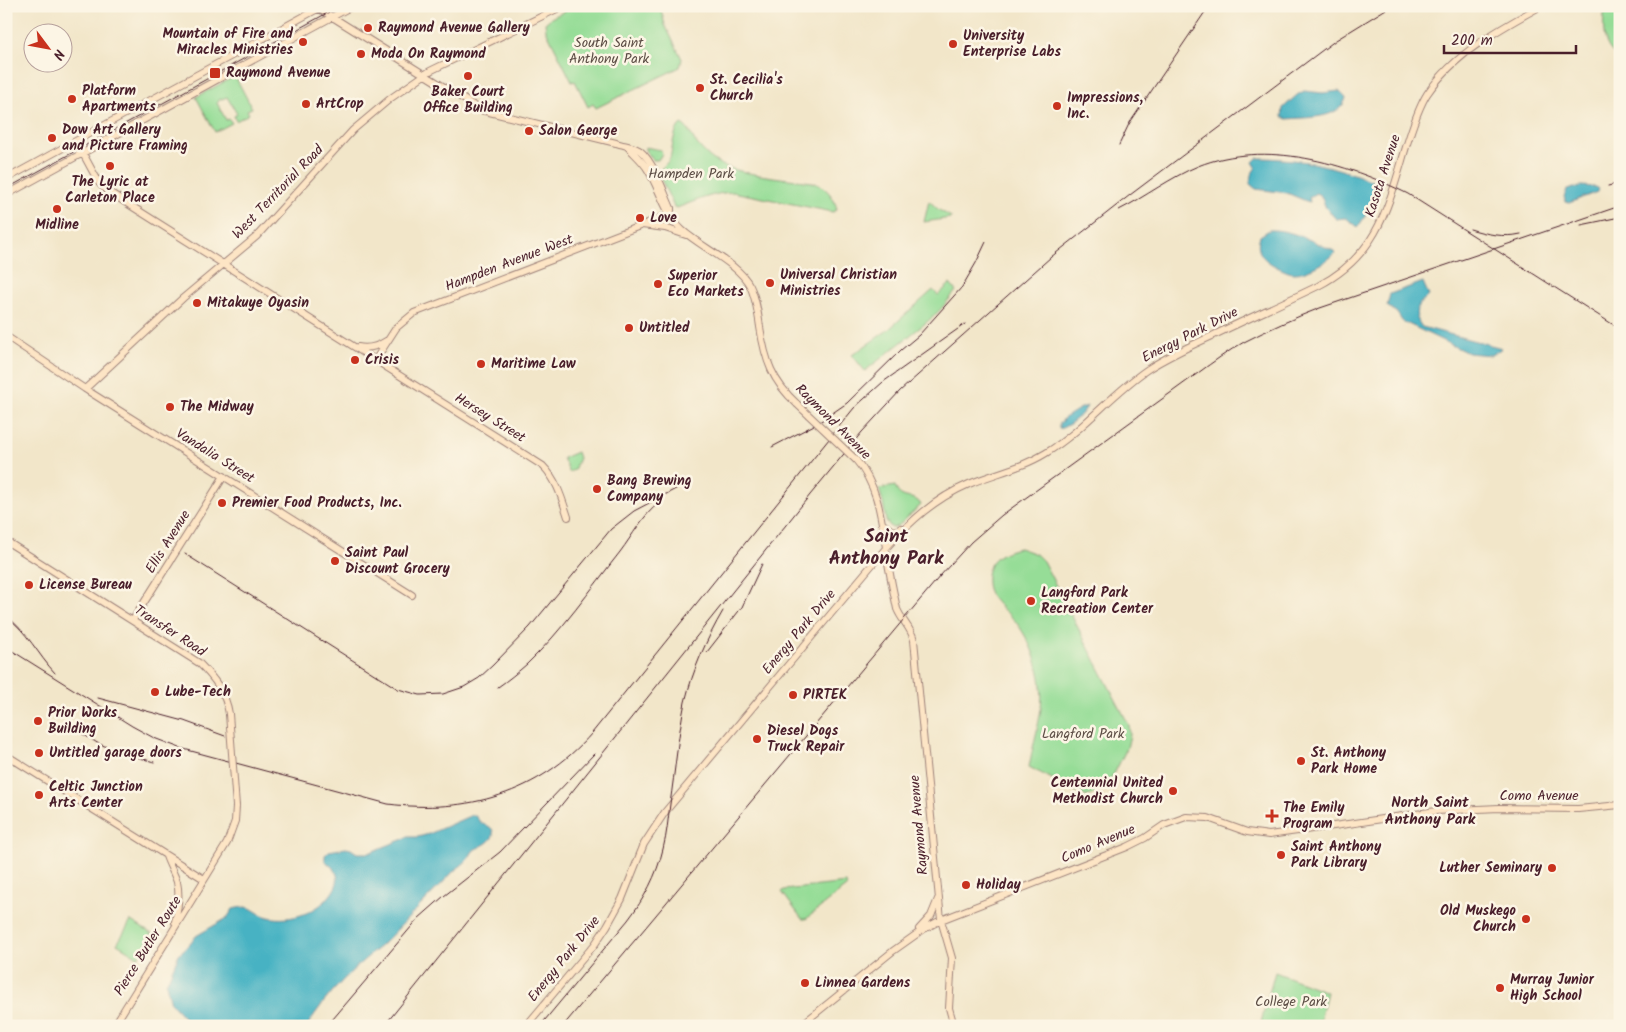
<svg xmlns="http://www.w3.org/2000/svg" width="1626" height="1032" viewBox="0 0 1626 1032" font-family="Kalam,sans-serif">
	<rect width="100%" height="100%" fill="#fcf5e5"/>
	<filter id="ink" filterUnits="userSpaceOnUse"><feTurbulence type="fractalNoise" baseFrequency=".02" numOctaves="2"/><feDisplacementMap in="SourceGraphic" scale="10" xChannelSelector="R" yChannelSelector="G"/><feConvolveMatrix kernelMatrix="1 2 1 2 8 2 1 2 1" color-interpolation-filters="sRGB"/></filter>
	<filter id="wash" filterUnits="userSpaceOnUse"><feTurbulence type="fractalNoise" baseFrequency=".0096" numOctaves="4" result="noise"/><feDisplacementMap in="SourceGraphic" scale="20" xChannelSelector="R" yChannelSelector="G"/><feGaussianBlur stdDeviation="1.12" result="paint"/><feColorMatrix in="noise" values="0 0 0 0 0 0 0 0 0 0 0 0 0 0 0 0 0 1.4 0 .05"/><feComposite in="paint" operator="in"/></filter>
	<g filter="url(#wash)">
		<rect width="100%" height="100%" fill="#f2e6c9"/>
		<!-- green -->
		<path fill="#96dd97" stroke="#707e61" d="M575 6H660L665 25 682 59 680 67 596 108 593 104 588 107 575 81 572 82 546 30 545 23 551 18Z
			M1605 6H1620V58C1600 47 1603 25 1605 6Z
			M235 76 252 108 247 110 249 114 236 121 234 116 237 114 227 97 219 100V101L217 103 226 120 229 119 232 123 215 132 196 97Z
			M681 124C689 127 692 139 698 145 703 151 709 157 715 161 735 175 786 178 811 182 825 186 833 194 837 209L833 212 733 192C713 193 695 201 677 208L674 207 658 173C661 167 667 165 670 158 673 147 673 131 681 124Z
			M645 147 661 150 662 154 658 160H653L645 150Z
			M929 201 939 210 951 217V218L924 222Z
			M950 284 956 291 940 310 927 322 865 371 852 355 888 330 933 290 938 295Z
			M577 452 579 458 574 470 569 472 563 458Z
			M895 486C900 503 915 493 921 505L898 526 892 528 886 521 883 502 879 489Z
			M1019 548 1036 554 1043 561 1129 725 1130 735 1127 748 1115 772 1106 786 1087 797 1029 767C1032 750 1037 733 1040 715 1046 683 1035 647 1016 622 1006 610 988 600 987 583 985 561 1000 552 1019 548Z
			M846 883 847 886 806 919H802L782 892 784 890Z
			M131 921 152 934 138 957 117 944Z
			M1275 972 1327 992 1319 1026H1260Z"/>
		<!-- water -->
		<path fill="#46b2c3" stroke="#486877" d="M1304 91 1323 93 1339 91 1346 98C1340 120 1306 117 1287 119L1282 117 1283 108 1297 95Z
			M1257 158C1298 158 1337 166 1374 182 1378 197 1366 215 1358 227L1346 218 1336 219 1326 208 1321 196 1316 193 1309 197 1310 202 1306 201 1287 193 1256 189 1250 184 1251 175 1256 167 1253 162Z
			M1581 186 1596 187 1599 189 1597 192 1569 203 1566 202 1564 197 1567 190Z
			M1269 230C1291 229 1314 242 1334 251L1335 253C1329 261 1304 274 1294 273 1289 273 1284 270 1279 268 1265 261 1254 253 1260 236Z
			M1423 282 1429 296C1416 304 1412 314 1422 327L1502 348 1491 355 1468 353 1402 321 1397 313 1387 306 1390 294Z
			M1087 406C1083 415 1069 426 1059 429V423L1062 422 1063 419 1079 409Z
			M472 815C477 816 477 818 480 822 484 826 491 825 493 831 495 842 480 846 474 850 471 853 470 857 467 860 464 864 459 867 455 870L382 945C354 967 326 995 307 1026H192L171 1003 166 984 179 954 191 943 196 936 227 918 233 909C253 904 250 910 265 916 286 923 313 914 327 899 334 891 343 879 333 868 330 865 328 864 325 860V855L329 851 346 848 351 849 357 853H369L408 837H418L429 834Z"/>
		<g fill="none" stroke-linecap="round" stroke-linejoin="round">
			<!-- stream -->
			<path stroke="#46b2c3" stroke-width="1" d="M1620 20V41"/>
		</g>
	</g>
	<g filter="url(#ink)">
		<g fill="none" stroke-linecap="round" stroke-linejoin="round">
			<defs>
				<path id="secondary" d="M318 8 481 110 616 143C622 145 629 146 635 148 651 153 664 193 671 208V214
					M628 147C635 155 643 161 648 170 660 190 665 214 682 230 702 248 738 263 750 286 756 298 758 313 760 327 765 360 772 381 797 404
					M80 148 99 183 106 190 543 466C557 480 562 499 568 517
					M6 179 321 7
					M6 195 352 6
					M642 225 665 228 686 235
					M6 336 85 389 412 595
					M358 347C368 349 377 347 386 341
					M376 359 396 328 414 313 671 214
					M85 389 183 298 256 237 353 130 391 98 430 71 563 6
					M856 460C878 486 881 516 886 548 888 568 893 589 897 609 902 621 911 628 914 640L941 920 952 958 949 1008 954 1026
					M883 524C890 529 893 534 901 528
					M6 541 199 663C214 678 226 693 229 714
					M133 620 224 476
					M6 755 204 879
					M166 856C169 865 174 873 177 882 180 895 178 909 175 922
					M919 929 931 916 938 899
					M114 1026 227 843 235 821 236 806
					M526 1026 595 944 607 926 622 899 644 844 665 812 886 548C911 521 934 499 969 484 995 473 1022 468 1046 453 1084 430 1111 394 1148 369 1168 356 1190 346 1212 336 1247 319 1283 303 1318 286 1378 255 1388 207 1406 147 1412 129 1417 110 1427 94 1455 53 1499 29 1541 6
					M800 1026 893 951 924 929 941 920 1127 847 1145 838 1164 825 1186 817 1208 818 1247 832 1269 835 1355 823 1436 811 1499 808 1578 809 1620 805"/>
			</defs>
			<!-- secondary casing -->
			<use href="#secondary" stroke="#9e827a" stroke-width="8"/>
			<!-- secondary -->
			<use href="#secondary" stroke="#fde5c5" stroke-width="6"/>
			<!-- tram -->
			<path stroke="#4a1f2b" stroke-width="1" d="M6 189 340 6"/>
			<!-- rail -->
			<path stroke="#4a1f2b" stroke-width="1" d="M1119 145 1129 124 1209 6
				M1608 186 1620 183
				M1119 210C1145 197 1171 177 1198 166 1266 139 1346 163 1408 194L1620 329
				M1581 225 1620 217
				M1470 229C1486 234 1504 238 1521 234
				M772 447 818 423 847 403 901 350 919 335 962 287 976 263 986 242
				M185 554 398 689 420 695 443 694 464 687 479 678 493 665 530 627 611 529 634 511 689 482
				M6 616C27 631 38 655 55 673
				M6 647 132 726 154 738 180 748 388 804C467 814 539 794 592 733L854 408 883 382 965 324
				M707 652 742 607 762 564
				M498 687C508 680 518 672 527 664 562 631 590 590 620 552 633 535 642 516 660 502
				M98 698 184 721 225 736
				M68 725 99 744 130 755 154 762
				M327 1026 418 919 444 896 500 852 594 754
				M384 1026 810 495 862 432 900 391 1051 257 1130 195 1336 40 1391 6
				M540 1026 628 920C644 899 657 875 663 849 667 834 668 819 670 804 675 770 678 736 685 702 693 670 706 640 723 611
				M563 1026 940 576 971 542 1002 515 1198 373C1213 362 1228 351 1244 342 1269 329 1294 318 1320 308L1620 206"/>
			<defs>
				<path id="secondary-bridge" d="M797 404 856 460
					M229 714 236 806"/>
			</defs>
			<!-- secondary-bridge casing -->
			<use href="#secondary-bridge" stroke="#9e827a" stroke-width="8" stroke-linecap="butt"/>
			<!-- secondary-bridge -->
			<use href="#secondary-bridge" stroke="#fde5c5" stroke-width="6"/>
		</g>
	</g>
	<!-- markers -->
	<g fill="#c8321e" stroke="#fcf5e5" stroke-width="2">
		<circle cx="368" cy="28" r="5"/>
		<circle cx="303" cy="42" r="5"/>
		<circle cx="953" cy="44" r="5"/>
		<circle cx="361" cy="54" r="5"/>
		<rect x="209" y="67" width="12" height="12" rx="2.5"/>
		<circle cx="468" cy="76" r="5"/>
		<circle cx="700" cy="88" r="5"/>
		<circle cx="72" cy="99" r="5"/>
		<circle cx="306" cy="104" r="5"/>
		<circle cx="1057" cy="106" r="5"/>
		<circle cx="529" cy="131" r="5"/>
		<circle cx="52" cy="138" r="5"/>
		<circle cx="110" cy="166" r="5"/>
		<circle cx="57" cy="209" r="5"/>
		<circle cx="640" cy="218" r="5"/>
		<circle cx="770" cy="283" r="5"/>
		<circle cx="658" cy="284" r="5"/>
		<circle cx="197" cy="303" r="5"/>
		<circle cx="629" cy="328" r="5"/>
		<circle cx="355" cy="360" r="5"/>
		<circle cx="481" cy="364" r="5"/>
		<circle cx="170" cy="407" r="5"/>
		<circle cx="597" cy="489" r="5"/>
		<circle cx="222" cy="503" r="5"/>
		<circle cx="335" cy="561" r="5"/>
		<circle cx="29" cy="585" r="5"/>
		<circle cx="1031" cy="601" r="5"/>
		<circle cx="155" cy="692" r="5"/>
		<circle cx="793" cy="695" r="5"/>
		<circle cx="38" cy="721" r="5"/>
		<circle cx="757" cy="739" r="5"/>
		<circle cx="39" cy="753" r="5"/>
		<circle cx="1301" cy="761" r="5"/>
		<circle cx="1173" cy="791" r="5"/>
		<circle cx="39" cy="795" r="5"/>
		<path d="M1269.5 808.5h5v5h5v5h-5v5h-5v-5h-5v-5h5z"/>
		<circle cx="1281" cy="855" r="5"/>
		<circle cx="1552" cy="868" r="5"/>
		<circle cx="966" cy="885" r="5"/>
		<circle cx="1526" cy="919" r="5"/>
		<circle cx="805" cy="983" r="5"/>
		<circle cx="1500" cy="988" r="5"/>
	</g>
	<g text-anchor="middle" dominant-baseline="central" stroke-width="5" stroke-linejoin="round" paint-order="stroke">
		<!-- poi labels -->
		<g font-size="14" font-weight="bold" fill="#4a1f2b" stroke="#fcf5e5" text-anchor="start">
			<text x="378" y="28">Raymond Avenue Gallery</text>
			<text x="293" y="34" text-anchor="end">Mountain of Fire and<tspan x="293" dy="16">Miracles Ministries</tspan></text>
			<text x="963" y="36">University<tspan x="963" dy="16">Enterprise Labs</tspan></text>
			<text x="371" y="54">Moda On Raymond</text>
			<text x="226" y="73">Raymond Avenue</text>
			<text x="710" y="80">St. Cecilia's<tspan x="710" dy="16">Church</tspan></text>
			<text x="82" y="91">Platform<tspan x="82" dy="16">Apartments</tspan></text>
			<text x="468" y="92" text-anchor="middle">Baker Court<tspan x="468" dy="16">Office Building</tspan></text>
			<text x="1067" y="98">Impressions,<tspan x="1067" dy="16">Inc.</tspan></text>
			<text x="316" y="104">ArtCrop</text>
			<text x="62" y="130">Dow Art Gallery<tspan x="62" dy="16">and Picture Framing</tspan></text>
			<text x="539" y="131">Salon George</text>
			<text x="110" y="182" text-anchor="middle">The Lyric at<tspan x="110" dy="16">Carleton Place</tspan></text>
			<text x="650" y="218">Love</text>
			<text x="57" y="225" text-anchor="middle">Midline</text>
			<text x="780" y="275">Universal Christian<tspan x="780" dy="16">Ministries</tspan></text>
			<text x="668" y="276">Superior<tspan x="668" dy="16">Eco Markets</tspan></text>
			<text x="207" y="303">Mitakuye Oyasin</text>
			<text x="639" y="328">Untitled</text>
			<text x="365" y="360">Crisis</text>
			<text x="491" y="364">Maritime Law</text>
			<text x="180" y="407">The Midway</text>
			<text x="607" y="481">Bang Brewing<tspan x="607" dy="16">Company</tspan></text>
			<text x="232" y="503">Premier Food Products, Inc.</text>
			<text x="345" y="553">Saint Paul<tspan x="345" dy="16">Discount Grocery</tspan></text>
			<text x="39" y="585">License Bureau</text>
			<text x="1041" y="593">Langford Park<tspan x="1041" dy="16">Recreation Center</tspan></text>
			<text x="165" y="692">Lube-Tech</text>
			<text x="803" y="695">PIRTEK</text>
			<text x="48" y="713">Prior Works<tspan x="48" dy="16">Building</tspan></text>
			<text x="767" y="731">Diesel Dogs<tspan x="767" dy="16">Truck Repair</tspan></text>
			<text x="49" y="753">Untitled garage doors</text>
			<text x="1311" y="753">St. Anthony<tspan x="1311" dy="16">Park Home</tspan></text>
			<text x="1163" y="783" text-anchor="end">Centennial United<tspan x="1163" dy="16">Methodist Church</tspan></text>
			<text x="49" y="787">Celtic Junction<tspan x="49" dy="16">Arts Center</tspan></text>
			<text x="1283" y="808">The Emily<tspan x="1283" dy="16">Program</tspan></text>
			<text x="1291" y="847">Saint Anthony<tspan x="1291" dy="16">Park Library</tspan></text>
			<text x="1542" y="868" text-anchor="end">Luther Seminary</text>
			<text x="976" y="885">Holiday</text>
			<text x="1516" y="911" text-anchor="end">Old Muskego<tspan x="1516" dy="16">Church</tspan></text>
			<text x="1510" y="980">Murray Junior<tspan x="1510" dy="16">High School</tspan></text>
			<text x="815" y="983">Linnea Gardens</text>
		</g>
		<!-- park labels -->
		<g font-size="14" fill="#5d4e46" stroke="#fcf5e5">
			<text x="609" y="43">South Saint<tspan x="609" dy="16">Anthony Park</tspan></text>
			<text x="691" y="174">Hampden Park</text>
			<text x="1083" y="734">Langford Park</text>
			<text x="1291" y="1002">College Park</text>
		</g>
		<!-- street labels -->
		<g font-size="14" fill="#4a1f2b" stroke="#fcf5e5">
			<text transform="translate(1383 176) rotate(-72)">Kasota Avenue</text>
			<text transform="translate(278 192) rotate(-46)">West Territorial Road</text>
			<text transform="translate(509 263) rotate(-21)">Hampden Avenue West</text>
			<text transform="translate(1190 335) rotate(-27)">Energy Park Drive</text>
			<text transform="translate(490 418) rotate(32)">Hersey Street</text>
			<text transform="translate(833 422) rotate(45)">Raymond Avenue</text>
			<text transform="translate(215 456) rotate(32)">Vandalia Street</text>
			<text transform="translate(168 542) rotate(-58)">Ellis Avenue</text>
			<text transform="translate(170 631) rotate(33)">Transfer Road</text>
			<text transform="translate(799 632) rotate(-50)">Energy Park Drive</text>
			<text x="1539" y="796">Como Avenue</text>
			<text transform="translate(919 825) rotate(-95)">Raymond Avenue</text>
			<text transform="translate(1098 844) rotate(-23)">Como Avenue</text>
			<text transform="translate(148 946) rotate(-58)">Pierce Butler Route</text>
			<text transform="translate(564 959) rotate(-51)">Energy Park Drive</text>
		</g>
		<!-- neighbourhood labels -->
		<g font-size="15" font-weight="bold" fill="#4a1f2b" stroke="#fcf5e5">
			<text x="1430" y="803">North Saint<tspan x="1430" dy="17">Anthony Park</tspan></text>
		</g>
		<!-- district labels -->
		<g font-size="19" font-weight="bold" fill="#4a1f2b" stroke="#fcf5e5">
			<text x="886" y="537">Saint<tspan x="886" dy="22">Anthony Park</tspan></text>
		</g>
	</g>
	<!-- margin -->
	<rect width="1626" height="1032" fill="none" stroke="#fcf5e5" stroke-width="25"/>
	<!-- north arrow -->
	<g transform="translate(48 48) rotate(122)"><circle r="24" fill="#fcf5e5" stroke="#b59f9b"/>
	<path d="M0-4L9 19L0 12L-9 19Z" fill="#c8321e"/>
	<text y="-8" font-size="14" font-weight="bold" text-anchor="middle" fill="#4a1f2b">N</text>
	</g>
	<!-- scale -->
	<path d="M1444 45v8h132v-8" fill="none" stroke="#4a1f2b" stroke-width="2.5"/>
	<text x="1451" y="45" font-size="15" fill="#4a1f2b" stroke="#fcf5e5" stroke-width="4" paint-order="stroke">200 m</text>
</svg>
